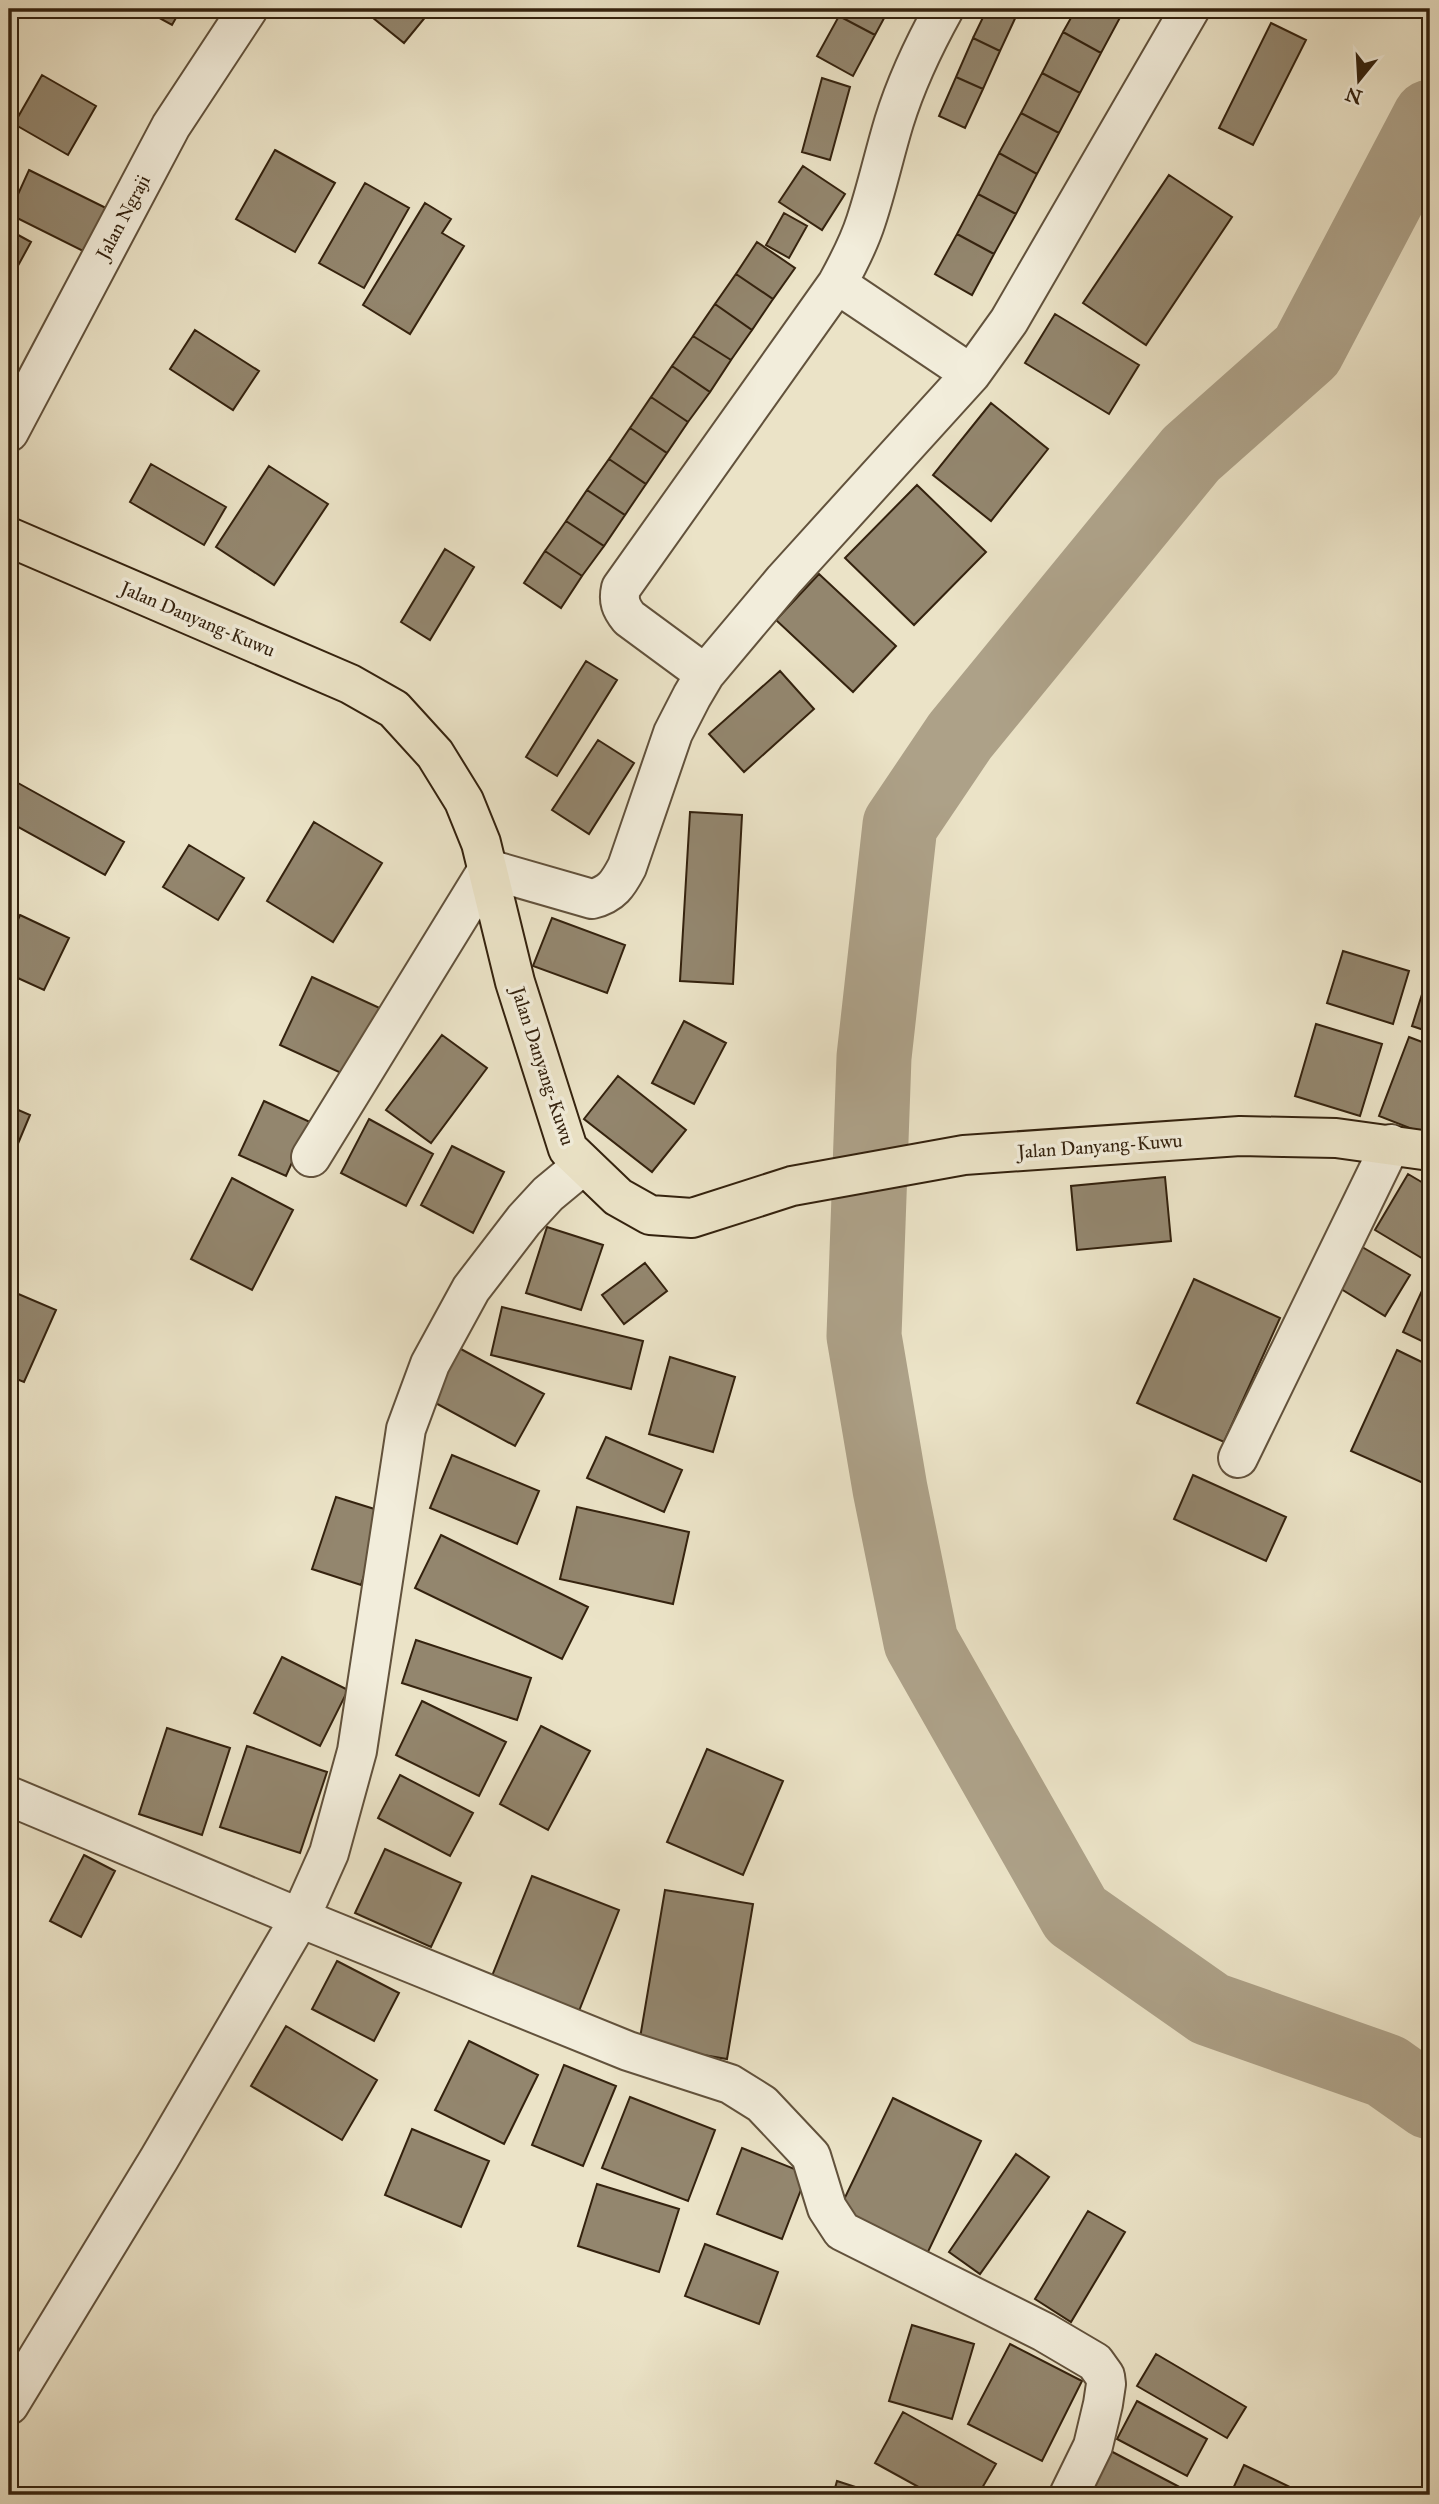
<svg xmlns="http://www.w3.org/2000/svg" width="1439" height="2504" viewBox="0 0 1439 2504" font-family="'IM FELL Great Primer',serif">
	<rect width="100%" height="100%" fill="#ebe3c7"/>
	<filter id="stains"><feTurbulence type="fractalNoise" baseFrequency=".00286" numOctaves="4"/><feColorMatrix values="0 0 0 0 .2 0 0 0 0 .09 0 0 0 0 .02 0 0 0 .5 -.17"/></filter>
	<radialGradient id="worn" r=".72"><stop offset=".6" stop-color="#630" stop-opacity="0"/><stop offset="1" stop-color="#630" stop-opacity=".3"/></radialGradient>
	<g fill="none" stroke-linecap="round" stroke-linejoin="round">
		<!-- river -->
		<path stroke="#ada188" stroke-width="75" d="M1430 117 1307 351 1191 454 960 736 900 825 874 1057 864 1336 890 1489 921 1642 1076 1915 1210 2009 1386 2071 1430 2102"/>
	</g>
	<!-- building -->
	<path fill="#93866e" stroke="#34220e" stroke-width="2" d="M143 9H181L172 25Z
		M362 9H432L404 43Z
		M843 9H889L875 35 839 16Z
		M987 9H1011L1018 12 1000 51 973 38Z
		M1076 9H1117L1123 12 1101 53 1063 32Z
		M839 16 875 35 853 76 817 56Z
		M1271 23 1306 40 1253 145 1219 128Z
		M1063 32 1101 53 1080 93 1042 73Z
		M973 38 1000 51 983 89 956 77Z
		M1042 73 1080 93 1059 133 1021 113Z
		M42 75 96 106 68 155 14 124Z
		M956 77 983 89 965 128 939 116Z
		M822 78 850 87 830 160 802 152Z
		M1021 113 1059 133 1037 174 999 153Z
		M275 150 335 183 295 252 236 219Z
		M999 153 1037 174 1016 214 978 194Z
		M803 166 845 194 822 230 779 202Z
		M29 170 106 208 85 252 9 214Z
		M1169 175 1232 217 1146 345 1083 303Z
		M365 183 409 208 364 288 319 263Z
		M978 194 1016 214 994 254 957 234Z
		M425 203 451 219 442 233 464 246 410 334 363 305Z
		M784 213 807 226 789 258 766 245Z
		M9 230 31 242 9 282Z
		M957 234 994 254 972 295 935 274Z
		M757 242 795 268 773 299 736 274Z
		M736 274 773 299 752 330 715 304Z
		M715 304 752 330 731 360 693 336Z
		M1055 314 1139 365 1109 414 1025 363Z
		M195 330 259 371 233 410 170 369Z
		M693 336 731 360 710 392 672 366Z
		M672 366 710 392 688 422 651 397Z
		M651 397 688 422 667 453 630 428Z
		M991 403 1048 449 991 521 933 475Z
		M630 428 667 453 646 484 609 459Z
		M609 459 646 484 625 515 587 490Z
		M151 464 226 507 204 545 130 502Z
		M269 466 328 504 274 585 216 547Z
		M917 485 986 552 914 625 845 558Z
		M587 490 625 515 604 546 566 521Z
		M566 521 604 546 582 576 545 551Z
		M445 549 474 567 430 640 401 622Z
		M545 551 582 576 561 608 524 583Z
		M819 574 896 646 853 692 776 620Z
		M586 661 617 680 557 776 526 757Z
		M780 671 814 709 744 772 709 734Z
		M598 740 634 763 589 834 552 810Z
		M9 778 124 842 105 875 9 822Z
		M690 812 742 815 733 984 680 981Z
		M314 822 382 863 333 942 267 901Z
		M189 845 244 878 218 920 163 887Z
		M20 915 69 938 44 990 9 974V940Z
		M552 918 625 945 607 993 533 966Z
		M1343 951 1409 971 1393 1024 1327 1003Z
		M1430 969V1032L1412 1026Z
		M312 977 384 1010 352 1078 280 1045Z
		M684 1021 726 1043 694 1104 652 1083Z
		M1316 1024 1382 1044 1360 1116 1295 1096Z
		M442 1035 487 1068 431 1143 386 1110Z
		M1409 1037 1430 1045V1136L1379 1116Z
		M618 1076 686 1130 652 1172 584 1119Z
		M264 1101 310 1122 286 1176 239 1155Z
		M9 1106 30 1115 9 1165Z
		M369 1119 433 1154 406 1206 341 1173Z
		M452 1146 504 1172 473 1233 421 1205Z
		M1408 1174 1430 1187V1263L1375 1230Z
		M1165 1177 1171 1241 1077 1250 1071 1186Z
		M232 1178 293 1210 252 1290 191 1259Z
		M547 1227 603 1245 581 1310 526 1293Z
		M1357 1244 1410 1275 1385 1316 1333 1284Z
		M645 1263 667 1291 624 1324 602 1295Z
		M1194 1279 1280 1318 1224 1442 1137 1403Z
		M1426 1282 1430 1284V1345L1403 1332Z
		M9 1290 56 1310 24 1382 9 1376Z
		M502 1307 643 1341 631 1389 491 1355Z
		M459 1348 544 1394 515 1446 430 1400Z
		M1397 1350 1430 1366V1486L1351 1451Z
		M670 1357 735 1377 713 1452 649 1434Z
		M606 1437 682 1470 664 1512 587 1478Z
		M452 1455 539 1491 517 1544 430 1508Z
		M1193 1475 1286 1517 1266 1561 1174 1519Z
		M336 1497 384 1512 361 1585 312 1569Z
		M577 1507 689 1532 673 1604 560 1579Z
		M441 1535 588 1607 562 1659 415 1588Z
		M416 1640 531 1678 517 1720 402 1683Z
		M282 1657 348 1690 320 1746 254 1713Z
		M422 1701 506 1742 479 1796 396 1755Z
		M541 1726 590 1751 548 1830 500 1804Z
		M167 1728 230 1748 202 1835 139 1814Z
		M247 1746 327 1772 300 1853 220 1827Z
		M707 1749 783 1781 743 1875 667 1842Z
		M400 1775 473 1813 450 1856 378 1818Z
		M385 1849 461 1883 431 1947 355 1913Z
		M84 1855 115 1871 81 1937 50 1921Z
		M532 1876 619 1910 575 2021 488 1986Z
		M665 1890 753 1904 727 2059 639 2044Z
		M337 1961 399 1993 374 2041 312 2009Z
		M286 2026 377 2080 342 2140 251 2086Z
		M469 2041 538 2075 504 2144 435 2110Z
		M564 2065 616 2086 583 2166 532 2145Z
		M630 2097 715 2130 688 2201 602 2168Z
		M893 2098 981 2141 925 2258 836 2216Z
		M412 2129 489 2161 461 2227 385 2195Z
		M742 2148 807 2174 782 2239 717 2214Z
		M1016 2154 1049 2177 980 2274 949 2252Z
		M597 2184 679 2209 659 2272 578 2246Z
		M1088 2211 1125 2232 1071 2322 1035 2299Z
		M705 2244 778 2272 759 2324 685 2296Z
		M912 2325 974 2344 952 2419 889 2401Z
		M1010 2344 1082 2381 1042 2461 968 2424Z
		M1156 2354 1246 2407 1227 2438 1137 2386Z
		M1137 2401 1207 2439 1187 2476 1117 2439Z
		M903 2412 996 2464 978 2495H933L875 2463Z
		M1103 2447 1191 2493 1190 2495H1094L1081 2489Z
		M1244 2465 1294 2489 1291 2495H1230Z
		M837 2481 880 2495H833Z"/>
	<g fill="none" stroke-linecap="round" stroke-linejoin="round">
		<defs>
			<path id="minor" d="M837 284 971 374
				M9 432 171 126 248 9
				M705 674 629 618C621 608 618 601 621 588L837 284C848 264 859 243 866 221 877 188 884 155 894 122 906 83 924 45 944 9
				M311 1157 488 869 592 899C612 894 618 884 627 867L673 733 692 696 705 674 784 580 971 374 1009 321 1190 9
				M1238 1458 1391 1144
				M9 1796 300 1918 628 2051 730 2084 762 2104 811 2156 827 2208 842 2231 1044 2332 1095 2362 1105 2376 1106 2384 1103 2404 1093 2446 1069 2495
				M9 2405 159 2159 300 1918 329 1853 357 1751 406 1429 430 1364 471 1289 524 1220 548 1194 583 1165"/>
			<path id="major" d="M9 537 350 684 394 709 435 754 464 801 481 843 515 982 568 1149 618 1197 650 1215 692 1218 792 1186 964 1155 1240 1136 1336 1138 1430 1151"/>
		</defs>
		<!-- minor casing -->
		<use href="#minor" stroke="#62523c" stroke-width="42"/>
		<!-- major casing -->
		<use href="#major" stroke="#34220e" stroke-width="42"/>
		<!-- minor -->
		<use href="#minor" stroke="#f2eddb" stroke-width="38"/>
		<!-- major -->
		<use href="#major" stroke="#ebe3c7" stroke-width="38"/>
	</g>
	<g text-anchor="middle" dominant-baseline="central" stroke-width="7" stroke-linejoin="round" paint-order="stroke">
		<!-- street labels -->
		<g font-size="19" fill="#34220e" stroke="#f2eddb">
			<text transform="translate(123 217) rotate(-62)">Jalan Ngraji</text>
			<text transform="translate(198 619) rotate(23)">Jalan Danyang-Kuwu</text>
			<text transform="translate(543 1066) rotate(72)">Jalan Danyang-Kuwu</text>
			<text transform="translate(1100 1146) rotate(-4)">Jalan Danyang-Kuwu</text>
		</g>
	</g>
	<!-- margin -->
	<rect width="1439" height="2504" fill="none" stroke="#ebe3c7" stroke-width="35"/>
	<rect x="10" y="10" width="1418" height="2483" fill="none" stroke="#34220e" stroke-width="3.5"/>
	<rect x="18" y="18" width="1404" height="2469" fill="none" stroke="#34220e" stroke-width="2"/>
	<!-- north arrow -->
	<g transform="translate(1359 80) rotate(198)" stroke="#f2eddb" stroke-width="5" paint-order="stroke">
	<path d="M0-5L12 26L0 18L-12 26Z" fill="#34220e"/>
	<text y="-10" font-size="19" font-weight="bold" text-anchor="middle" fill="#34220e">N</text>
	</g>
	<rect width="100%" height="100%" filter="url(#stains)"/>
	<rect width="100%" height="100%" fill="url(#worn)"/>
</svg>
